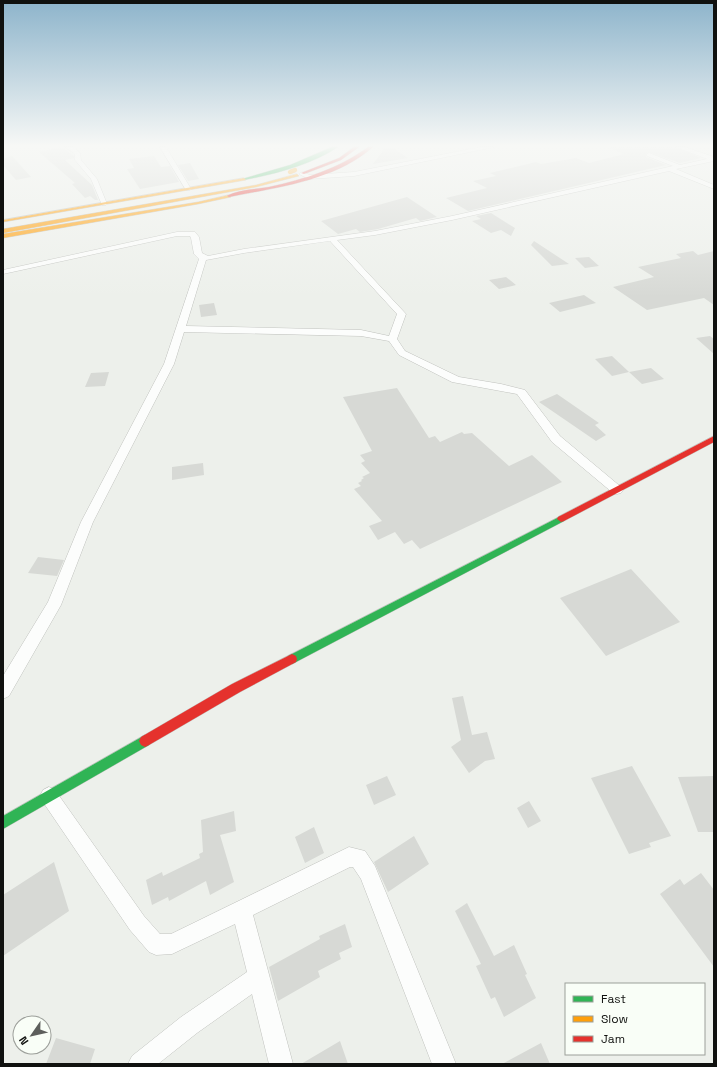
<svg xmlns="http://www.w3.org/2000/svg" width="717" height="1067" viewBox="0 0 717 1067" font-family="'Space Grotesk',sans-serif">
	<rect width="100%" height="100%" fill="#edf0eb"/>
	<!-- building -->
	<path fill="#d7d9d5" d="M61 147 74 156V158L65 160 92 185 98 200H95L90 196 85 198 72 184 75 183 39 152Z
		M391 147 408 158 373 164 385 148Z
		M608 147H675L701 158 680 163 648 152 646 154V157L666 165 468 211 446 198 487 188 473 181 496 176 490 173 536 162 541 164 576 158 589 163 624 154Z
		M12 156 31 177 16 180 3 165V159Z
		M154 156 161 167 170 166 179 182 140 189 127 169 134 168 129 159Z
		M190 163 199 179 188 181 178 165Z
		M407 197 437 217 420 221 416 218 378 229 360 232 356 229 338 234 321 221Z
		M491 213 515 228 511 236 501 230 491 233 472 221 481 219 476 216Z
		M534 241 569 264 552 266 531 245Z
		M693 251 698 255 714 251V305L704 298 647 310 613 287 654 277 638 267 681 258 676 254Z
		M589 257 599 266 585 268 575 258Z
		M506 277 516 285 499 289 489 280Z
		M584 295 596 303 560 312 549 303Z
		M214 303 217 315 201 317 199 305Z
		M710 336 714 339V354L696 338Z
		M612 356 629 372 612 376 595 359Z
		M651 368 664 379 642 384 629 372Z
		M109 372 105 386 85 387 91 373Z
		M397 388 429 438 435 436 440 442 462 432 464 434 472 433 509 466 532 455 562 482 420 549 412 540 404 544 395 532 378 540 369 526 382 521 354 489 361 486 358 483 362 481 361 480 364 478 362 477 370 473 361 463 365 461 360 455 372 451 343 397Z
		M557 394 599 423 595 425 606 435 596 441 539 402Z
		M203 463 204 475 172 480V467Z
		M38 557 64 560 57 576 28 573Z
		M631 569 680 622 606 656 560 598Z
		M463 696 472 735 487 732 495 759 485 761 469 773 451 747 461 740 452 698Z
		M632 766 671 836 649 843 651 847 629 854 591 778Z
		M387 776 396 795 374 805 366 785Z
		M714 776V832H698L678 777Z
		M529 801 541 821 528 828 517 808Z
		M234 811 236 831 220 835 234 882 210 895 206 881 169 901 168 897 152 905 146 880 162 872 163 876 200 858 199 854 203 852 201 820Z
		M314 827 324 853 305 863 295 837Z
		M414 836 429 864 388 892 374 862Z
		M54 862 69 911 3 956V895Z
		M701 873 714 890V967L660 894 680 879 684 885Z
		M467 903 494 956 514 945 527 974 525 975 536 998 504 1017 495 997 491 999 476 966 481 964 455 911Z
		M345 924 352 947 339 953 341 959 318 971 320 977 278 1001 269 967 320 939 319 936Z
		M56 1038 95 1049 90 1064H46Z
		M340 1041 348 1064H301Z
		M541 1043 550 1064H502Z"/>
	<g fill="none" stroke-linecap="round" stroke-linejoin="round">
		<defs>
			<path id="street" d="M65 147H73L80 153 81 160 97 179 107 204 106 205H102L91 179 75 160V154Z
				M160 147H166L191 189 190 190H186Z
				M481 147H494L354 176 309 179 299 174 302 172 310 175 354 172Z
				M676 147H685L714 157V161L676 169 714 185V189L669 171 452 220 375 235 337 240 406 314 397 339 405 351 459 377 501 384 525 390 560 436 621 487 623 490 621 493 617 494 613 493 552 442 517 394 452 382 399 355 389 341 361 336 184 332 174 364 93 522 61 605 9 696 3 699V676L48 602 81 522 164 364 199 259 194 254 191 238 190 236H177L3 274V270L177 232H195L199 237 202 253 208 256 244 249 375 231 452 216 673 166 647 156V154L649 153 680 165 707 159ZM330 241 397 314 389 336 361 330 186 326 206 260 244 253Z
				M49 787 55 790 144 916 160 934H171L349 847 365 851 375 866 456 1064H432L361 879 353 867H350L253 915 293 1064H269L252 994 197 1033 158 1064H128L132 1056 181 1017 247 972 235 924 172 954 156 955 149 952 130 930 43 802 40 796 43 790Z"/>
			<path id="fast" d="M332 147H338C311 165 275 174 244 180L242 179 290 165Z
				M561 516 564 517 565 519 564 521 296 662 292 664 288 662 287 659 288 656Z
				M145 735 149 737 151 741 149 745 3 829V816Z"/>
			<path id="slow" d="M297 174 299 176 256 187 3 233V229L256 185Z
				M244 178 246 180 3 222V220Z
				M229 195 231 197 198 204 3 238V234L198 202Z"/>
			<path id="jam" d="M354 147H359L341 160 304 174 301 173 339 158Z
				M368 147H373C334 181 278 187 229 197L227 196C237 190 257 189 269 187 305 179 338 169 368 147Z
				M714 436V442L564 521 561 522 557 519 558 517Z
				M292 654 296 656 297 659 296 662 240 692 149 745 145 747 141 745 139 741 141 737 232 684Z"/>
		</defs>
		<!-- street casing -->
		<use href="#street" stroke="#c0c2be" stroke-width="1"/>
		<!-- fast casing -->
		<use href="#fast" stroke="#c0c2be" stroke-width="1"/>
		<!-- slow casing -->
		<use href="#slow" stroke="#c0c2be" stroke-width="1"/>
		<!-- jam casing -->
		<use href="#jam" stroke="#c0c2be" stroke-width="1"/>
		<!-- path -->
		<path stroke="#dadbda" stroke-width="1" stroke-dasharray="1.5 1" stroke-linecap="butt" d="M631 147 643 152"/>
		<!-- street -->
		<use href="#street" fill="#fcfdfc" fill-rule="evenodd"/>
		<!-- fast -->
		<use href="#fast" fill="#30b455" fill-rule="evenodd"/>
		<!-- slow -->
		<use href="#slow" fill="#ff9f0a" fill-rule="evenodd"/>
		<!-- jam -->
		<use href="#jam" fill="#e5322d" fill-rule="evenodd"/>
		<defs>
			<path id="slow-bridge" d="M290 172 295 170"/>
		</defs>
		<!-- slow-bridge casing -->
		<use href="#slow-bridge" stroke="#c0c2be" stroke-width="5" stroke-linecap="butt"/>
		<!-- slow-bridge -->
		<use href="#slow-bridge" stroke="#ff9f0a" stroke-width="4.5"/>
	</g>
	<!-- sky -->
	<linearGradient id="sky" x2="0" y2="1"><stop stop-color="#8db4cb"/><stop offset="0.49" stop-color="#f7f8f6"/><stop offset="1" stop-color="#f7f8f6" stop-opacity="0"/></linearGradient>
	<rect width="717" height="297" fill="url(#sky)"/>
	<!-- border -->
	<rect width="717" height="1067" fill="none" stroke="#10110f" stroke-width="8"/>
	<!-- legend -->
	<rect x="565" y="983" width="140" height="72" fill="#f9fef7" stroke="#9c9f9a"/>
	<rect x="573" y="996" width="20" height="6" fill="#30b455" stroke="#9c9f9a"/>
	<text x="601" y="1003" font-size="12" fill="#10110f">Fast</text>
	<rect x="573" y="1016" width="20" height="6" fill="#ff9f0a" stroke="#9c9f9a"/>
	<text x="601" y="1023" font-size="12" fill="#10110f">Slow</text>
	<rect x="573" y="1036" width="20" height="6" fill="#e5322d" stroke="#9c9f9a"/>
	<text x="601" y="1043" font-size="12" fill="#10110f">Jam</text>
	<!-- north arrow -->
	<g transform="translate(32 1035) rotate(236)"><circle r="19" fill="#f9fef7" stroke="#9c9f9a"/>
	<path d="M0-3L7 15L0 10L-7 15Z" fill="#5d5f5c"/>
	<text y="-6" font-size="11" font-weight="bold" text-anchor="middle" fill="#10110f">N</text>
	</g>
</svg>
